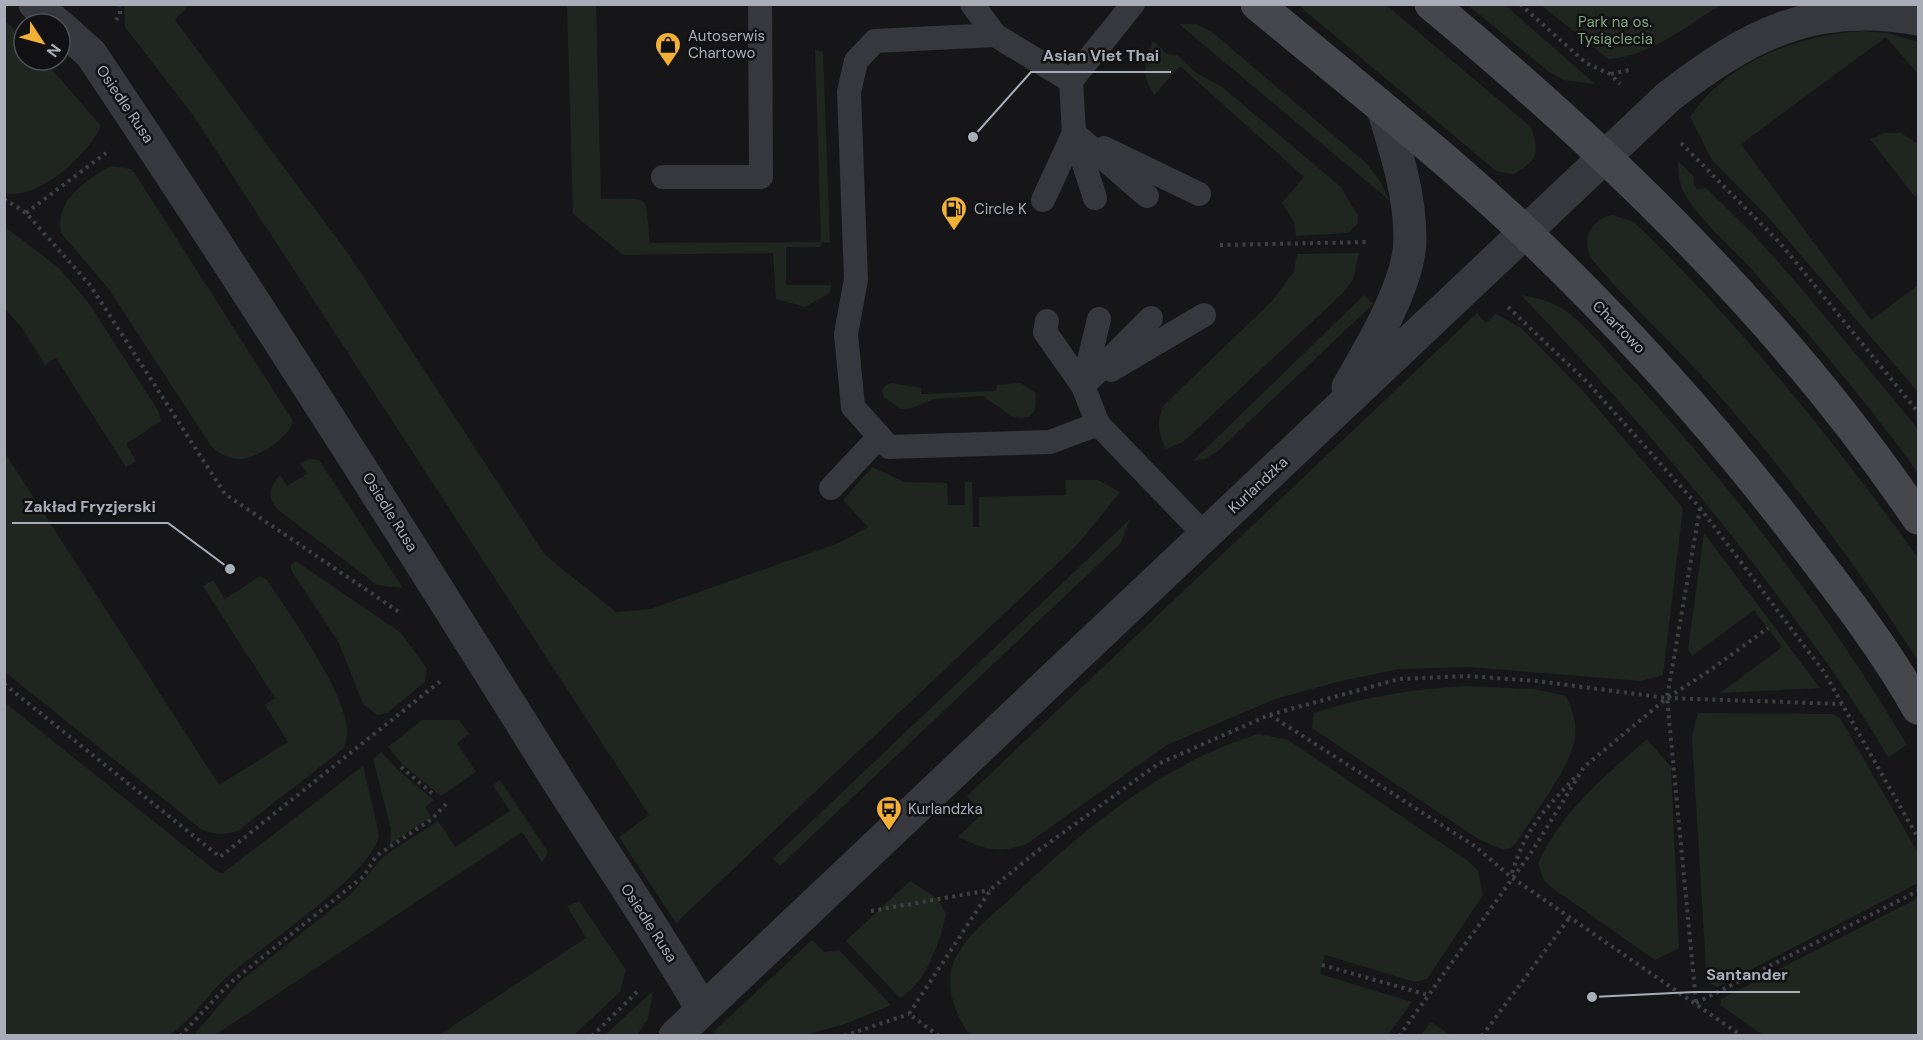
<svg xmlns="http://www.w3.org/2000/svg" width="1923" height="1040" viewBox="0 0 1923 1040" font-family="'DM Sans',sans-serif">
	<rect width="100%" height="100%" fill="#161618"/>
	<!-- green -->
	<path fill="#1e261f" d="M124 5H189L175 20 349 255 545 555 616 612 650 609 839 543 868 527 843 500 872 467 904 482 947 483 948 505H965V482H972L973 527H979V497L1066 495 1065 480H1098L1120 492 1079 543 676 923 619 837 649 815 193 115 125 27Z
		M567 5H596L601 199C654 200 644 190 650 243L821 242 815 49 823 52 830 243 822 242 821 247H786V285H831L830 293 805 307 776 299 773 253 623 255 573 214Z
		M1298 5H1386L1531 127C1540 153 1538 160 1514 174L1496 171Z
		M1468 5H1505L1595 84 1564 80 1549 72Z
		M1541 5H1720C1687 26 1649 57 1608 59Z
		M4 20 24 39V60H44L101 126C88 155 38 201 5 193Z
		M1179 24H1196L1212 32 1366 163 1380 181 1390 201Z
		M1863 31 1888 33 1918 42V74L1886 37 1741 144 1871 320 1918 285V392L1769 218 1712 160 1690 117C1727 61 1799 35 1863 31Z
		M1153 41 1167 54 1177 55 1198 74 1222 87 1341 187 1358 216V223L1348 233 1296 236 1294 222 1282 203 1304 177 1180 66 1154 95C1142 76 1143 61 1153 41Z
		M1885 133H1901L1918 144V193L1915 197 1870 139Z
		M1678 161 1694 177V186L1697 189 1706 188 1755 236 1801 288 1914 424 1918 430V473C1869 405 1815 341 1759 278 1736 250 1705 227 1686 196 1679 185 1678 174 1678 161Z
		M111 166 132 169 293 421C288 439 259 457 241 459 229 460 219 453 211 446L108 288 61 233C54 202 85 180 111 166Z
		M1613 215 1634 222C1736 320 1826 431 1909 545L1918 558V661C1858 567 1789 475 1715 391 1676 345 1629 305 1591 258 1581 237 1592 219 1613 215Z
		M4 226 59 268 88 302 159 412 161 421 126 444 136 461 126 467 56 358 45 365 22 328 5 309Z
		M1359 253 1353 280 1343 293 1183 442 1166 449C1158 432 1156 422 1164 405L1272 301 1294 271 1297 254Z
		M1364 295 1373 304 1218 451 1205 459 1193 461Z
		M1521 295C1536 297 1550 301 1563 309 1584 322 1618 365 1637 384 1737 494 1831 616 1907 745L1888 757C1855 701 1819 651 1780 599 1700 491 1614 392 1521 295Z
		M1477 313 1486 323 1496 314 1521 328 1536 343 1583 391 1683 508 1663 675 1641 681 1469 667 1399 669 1337 682 1275 699 1167 745 1028 843C999 855 985 849 958 837L982 814 967 796Z
		M892 383 921 388V394L996 391 997 385 1021 383 1036 393 1035 410 1029 417 1020 418 1012 416 983 396 934 399 911 408 901 409 884 397 882 391 886 385Z
		M5 453 219 785 288 742 265 705 275 698 203 586 213 580 225 599 260 576 267 580C289 613 347 694 347 731 348 737 345 744 343 749L239 830C224 836 216 835 201 829L5 672Z
		M310 459 319 460 403 588 377 585 277 509C267 497 269 487 280 475L287 486 307 474 300 463Z
		M1130 519 1121 543 780 866 773 858Z
		M1704 533 1820 688 1720 693 1782 647 1754 610 1692 656 1688 649Z
		M296 561 401 633 427 669 425 682 387 713 378 715 363 704 339 643 291 570V565Z
		M1465 686 1534 689 1566 696C1572 709 1577 722 1575 737 1572 765 1534 814 1518 840L1511 848 1503 850 1480 840 1312 728 1314 713C1366 696 1411 690 1465 686Z
		M4 702 216 871 222 873 228 869 363 766 379 834C375 873 259 948 227 977 206 996 193 1019 169 1035H5Z
		M1698 713 1833 714 1840 718 1918 853V883L1717 987 1711 984 1706 969 1692 737Z
		M422 720H459L469 734 457 743 476 772 441 796 403 765 388 747Z
		M1258 734 1288 740 1468 861 1478 871 1483 895 1427 979 1415 982 1325 955 1320 974 1412 1002 1388 1035H970C954 1013 942 981 957 955 969 933 992 915 1010 899 1083 830 1161 764 1258 734Z
		M1647 739 1671 767 1679 948 1655 960 1551 887 1543 879 1538 863C1562 811 1605 776 1647 739Z
		M381 752 399 771 434 800 425 807 431 817 390 844 391 829 373 759Z
		M500 780 548 852 542 862 522 832 215 1035H194L238 983 351 894 384 856 438 821 455 847 510 811 493 785Z
		M910 881C925 891 941 897 946 915 939 944 926 983 900 998L846 941Z
		M1918 898V1035H1763L1720 1005 1721 999Z
		M579 901 626 970 620 992 574 1035H439L586 938 567 906Z
		M812 940 824 952 839 950 891 1005 848 1023 806 1035H710Z
		M653 991 648 1019 637 1035H605Z
		M1431 1022 1450 1035H1421Z"/>
	<g fill="none" stroke-linecap="round" stroke-linejoin="round">
		<!-- path -->
		<path stroke="#3d3f44" stroke-width="4" stroke-dasharray="3 4.5" stroke-linecap="butt" d="M1520 4 1586 63 1610 74 1620 84
			M116 20 120 15V4
			M1611 74 1633 69
			M1681 143 1780 243 1918 412
			M4 199 26 213 90 285 225 494 402 614
			M26 213 106 153
			M1220 245 1367 242
			M1508 307 1588 383 1700 508 1824 672 1918 838
			M4 684 220 857 443 679
			M1270 715 1476 847 1511 877 1742 1036
			M401 767 433 794
			M1512 873C1527 825 1545 810 1578 774
			M871 911 990 890
			M1322 965 1428 995
			M1696 1002 1667 698 1700 508
			M1696 1003 1918 891
			M180 1036 229 984 364 876 376 856 432 819 446 804
			M592 1036 640 989
			M844 1036 909 1014
			M939 1036 909 1014 991 889 1035 853 1158 764 1269 715 1399 679 1467 676 1537 681 1667 698 1709 671 1768 628
			M1399 1036 1533 850 1584 767 1667 698 1842 704
			M1482 1036 1570 917"/>
		<!-- lane -->
		<path stroke="#37383d" stroke-width="24" d="M972 4 995 35 1071 81
			M995 35 875 41 856 61 849 92 856 279 846 334 853 407 889 447 1050 442 1098 424
			M1104 148 1199 194
			M663 177H761L760 4
			M1095 198 1074 133 1071 81 1133 4
			M1043 200 1074 133 1147 196
			M1099 319 1083 386 1098 424 1205 535
			M1047 321 1045 332 1083 386 1151 318
			M1111 370 1204 315
			M831 488 879 437"/>
		<!-- street -->
		<path stroke="#37383d" stroke-width="33" d="M35 4 57 24
			M60 26 91 54C246 285 394 519 541 754 594 840 652 922 702 1009
			M1348 387C1370 349 1410 283 1410 239 1410 194 1396 151 1383 109
			M675 1036 1668 97C1748 35 1814 0 1918 19"/>
		<!-- secondary -->
		<path stroke="#45474d" stroke-width="33" d="M1257 4C1347 79 1440 152 1525 232 1625 327 1717 430 1801 540 1842 594 1885 649 1918 708
			M1431 4C1613 155 1785 322 1918 518"/>
	</g>
	<!-- icons -->
	<defs>
		<symbol id="shop-pin" viewBox="-11 -11 22 30"><path d="M0 17L-7.5 6A9.5 9.5 0 1 1 7.5 6Z" fill="#f2b134" stroke="#111113"/><path d="M-5-2.5h2.3a2.7 3.5 0 0 1 5.4 0H5L5.5 6h-11ZM-1.5-2.5h3a1.5 2.3 0 0 0-3 0Z" fill="#111"/></symbol>
		<symbol id="fuel-pin" viewBox="-11 -11 22 30"><path d="M0 17L-7.5 6A9.5 9.5 0 1 1 7.5 6Z" fill="#f2b134" stroke="#111113"/><path d="M-5.5-6h7V0h2V4h1.3V-2.5L3-4.5l.8-.8L6-3V5H2.5V1h-1V6h-7ZM-4.2-4.7v3.2H.2V-4.7Z" fill="#111"/></symbol>
		<symbol id="bus-pin" viewBox="-11 -11 22 30"><path d="M0 17L-7.5 6A9.5 9.5 0 1 1 7.5 6Z" fill="#f2b134" stroke="#111113"/><path d="M-5-6H5V4H4V6H2V4H-2V6H-4V4H-5ZM-3.5-4V0h7V-4ZM-3.5 1.2v1.5H-2V1.2ZM2 1.2v1.5H3.5V1.2Z" fill="#111"/></symbol>
	</defs>
	<g fill-rule="evenodd">
		<use href="#shop-pin" x="653" y="30" width="30" height="40"/>
		<use href="#fuel-pin" x="939" y="194" width="30" height="40"/>
		<use href="#bus-pin" x="874" y="794" width="30" height="40"/>
	</g>
	<g text-anchor="middle" dominant-baseline="central" stroke-width="5" stroke-linejoin="round" paint-order="stroke">
		<!-- park labels -->
		<g font-size="15" fill="#7fa381" stroke="#111113">
			<text x="1615" y="22">Park na os.<tspan x="1615" dy="17">Tysiąclecia</tspan></text>
		</g>
		<!-- poi labels -->
		<g font-size="15" fill="#a8adb8" stroke="#111113" text-anchor="start">
			<text x="688" y="36">Autoserwis<tspan x="688" dy="17">Chartowo</tspan></text>
			<text x="974" y="209">Circle K</text>
			<text x="908" y="809">Kurlandzka</text>
		</g>
		<!-- street labels -->
		<g font-size="15" fill="#a8adb8" stroke="#111113">
			<text transform="translate(125 104) rotate(56)">Osiedle Rusa</text>
			<text transform="translate(1619 327) rotate(45)">Chartowo</text>
			<text transform="translate(1258 485) rotate(-43)">Kurlandzka</text>
			<text transform="translate(390 512) rotate(58)">Osiedle Rusa</text>
			<text transform="translate(649 923) rotate(57)">Osiedle Rusa</text>
		</g>
	</g>
	<!-- callouts -->
	<path fill="none" stroke="#a8adb8" stroke-width="2" d="M973 137L1031 72H1171M230 569L168 523H12M1592 997L1694 992H1800"/>
	<g fill="#a8adb8" stroke="#111113" stroke-width="2">
		<circle cx="973" cy="137" r="6"/>
		<circle cx="230" cy="569" r="6"/>
		<circle cx="1592" cy="997" r="6"/>
	</g>
	<g font-size="16" text-anchor="middle" font-weight="bold" fill="#a8adb8" stroke="#111113" stroke-width="5" stroke-linejoin="round" paint-order="stroke">
		<text x="1101" y="61">Asian Viet Thai</text>
		<text x="90" y="512">Zakład Fryzjerski</text>
		<text x="1747" y="980">Santander</text>
	</g>
	<!-- border -->
	<rect width="1923" height="1040" fill="none" stroke="#a8adb8" stroke-width="12"/>
	<!-- north arrow -->
	<g transform="translate(42 42) rotate(126)"><circle r="28" fill="#111113" stroke="#4d4f55" stroke-width="1.5"/>
	<path d="M0-4.5L10 22L0 15L-10 22Z" fill="#f2b134"/>
	<text y="-9" font-size="16" font-weight="bold" text-anchor="middle" fill="#a8adb8">N</text>
	</g>
</svg>
